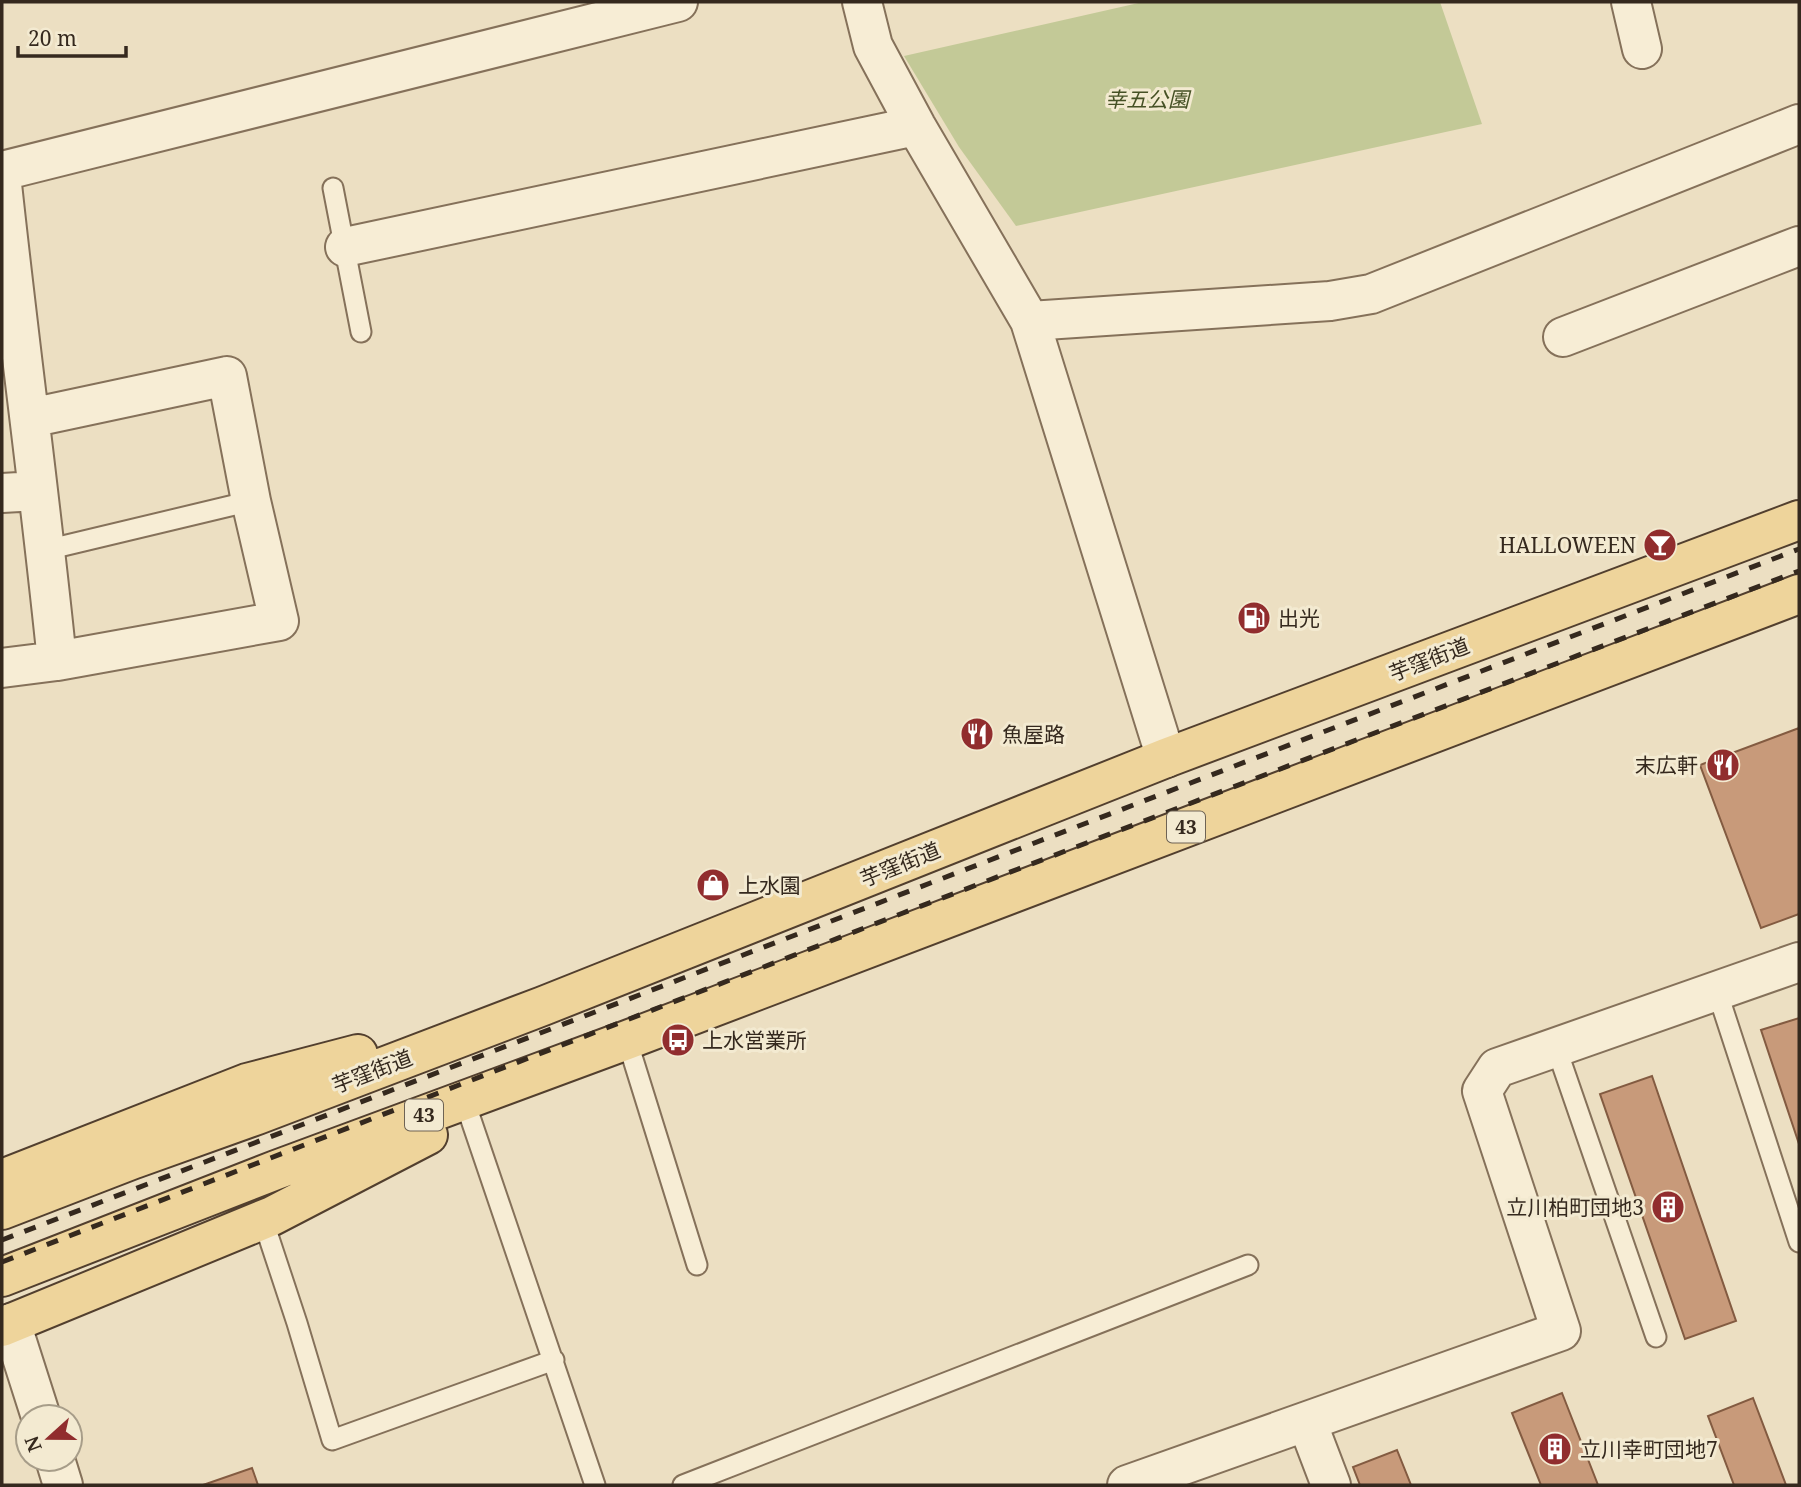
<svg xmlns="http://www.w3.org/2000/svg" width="1801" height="1487" viewBox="0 0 1801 1487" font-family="'Noto Serif','Noto Sans JP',serif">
	<rect width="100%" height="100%" fill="#ecdfc2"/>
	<!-- green -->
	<path fill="#c3c997" d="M1143 2H1440L1482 124 1016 226 959 147 904 56Z"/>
	<!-- building -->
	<path fill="#c89a7a" stroke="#835b41" stroke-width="2" d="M1799 728V914L1761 928 1700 765Z
		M1799 1018V1144L1761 1030Z
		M1652 1076 1736 1321 1685 1339 1600 1094Z
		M1562 1393 1598 1485H1541L1512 1413Z
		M1753 1398 1786 1485H1734L1708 1416Z
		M1397 1450 1411 1485H1360L1353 1467Z
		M252 1468 258 1485H203Z"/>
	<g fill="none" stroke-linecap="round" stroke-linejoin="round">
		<defs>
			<path id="lane" d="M333 188 361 332
				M46 550 251 501
				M1717 991 1799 1242
				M627 1040 697 1265
				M1556 1047 1656 1337
				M469 1114 595 1485
				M263 1220 297 1323 332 1440 554 1360
				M683 1485 1248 1265"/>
			<path id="street" d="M862 2 873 46 916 126 1030 321 1166 758
				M1631 2 1642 49
				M2 171 678 2
				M2 184C19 343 41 502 57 661
				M345 247 916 126
				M1030 321 1330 301 1371 294 1799 124
				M1563 337 1799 246
				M2 493 37 491
				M2 668 57 661 279 621 251 501 227 376 30 418
				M11 1323 41 1417
				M1307 1422 1331 1485
				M55 1459 63 1485
				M1127 1485 1561 1331 1482 1091 1497 1068 1799 962"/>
			<path id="primary" d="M2 1179 247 1083 358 1054
				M2 1210 134 1159 257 1115 543 1006 1166 758 1799 520
				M2 1277 276 1170 627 1040 1799 594
				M2 1327 272 1216 428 1135"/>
		</defs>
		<!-- lane casing -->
		<use href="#lane" stroke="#85715a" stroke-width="23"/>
		<!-- street casing -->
		<use href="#street" stroke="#85715a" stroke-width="42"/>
		<!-- primary casing -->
		<use href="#primary" stroke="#523f2e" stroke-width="42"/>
		<!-- lane -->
		<use href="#lane" stroke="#f7edd5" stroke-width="19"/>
		<!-- street -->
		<use href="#street" stroke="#f7edd5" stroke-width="38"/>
		<!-- primary -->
		<use href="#primary" stroke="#eed49b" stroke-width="38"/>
		<!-- rail -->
		<path stroke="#35291e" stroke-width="5" stroke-dasharray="12 12" stroke-linecap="butt" d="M2 1240 1799 549
			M2 1262 903 913 1799 571"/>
	</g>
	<!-- icons -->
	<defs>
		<symbol id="bar-disc" viewBox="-11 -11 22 22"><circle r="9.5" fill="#912d2e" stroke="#f3ead1"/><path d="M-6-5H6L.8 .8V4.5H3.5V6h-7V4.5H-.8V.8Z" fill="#fff"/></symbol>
		<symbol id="fuel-disc" viewBox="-11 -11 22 22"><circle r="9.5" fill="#912d2e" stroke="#f3ead1"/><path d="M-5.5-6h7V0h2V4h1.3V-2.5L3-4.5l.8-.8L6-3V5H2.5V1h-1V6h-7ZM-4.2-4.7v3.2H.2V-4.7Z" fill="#fff"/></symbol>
		<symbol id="restaurant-disc" viewBox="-11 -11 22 22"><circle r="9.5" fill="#912d2e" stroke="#f3ead1"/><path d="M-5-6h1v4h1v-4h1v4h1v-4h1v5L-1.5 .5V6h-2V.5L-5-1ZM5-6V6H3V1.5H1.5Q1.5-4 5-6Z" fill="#fff"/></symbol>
		<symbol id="shop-disc" viewBox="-11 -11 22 22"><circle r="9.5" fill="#912d2e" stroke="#f3ead1"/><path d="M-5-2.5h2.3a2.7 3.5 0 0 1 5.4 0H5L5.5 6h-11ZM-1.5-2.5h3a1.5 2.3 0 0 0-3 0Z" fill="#fff"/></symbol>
		<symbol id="bus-disc" viewBox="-11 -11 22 22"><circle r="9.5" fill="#912d2e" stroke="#f3ead1"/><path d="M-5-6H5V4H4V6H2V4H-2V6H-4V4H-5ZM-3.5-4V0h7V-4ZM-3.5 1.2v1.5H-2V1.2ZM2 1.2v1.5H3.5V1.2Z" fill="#fff"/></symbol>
		<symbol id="building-disc" viewBox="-11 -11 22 22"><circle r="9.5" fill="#912d2e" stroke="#f3ead1"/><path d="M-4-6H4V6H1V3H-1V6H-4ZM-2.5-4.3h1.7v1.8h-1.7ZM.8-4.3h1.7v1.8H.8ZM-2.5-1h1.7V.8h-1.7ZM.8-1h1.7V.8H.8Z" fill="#fff"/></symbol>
	</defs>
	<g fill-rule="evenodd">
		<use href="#bar-disc" x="1641" y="526" width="38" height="38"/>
		<use href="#fuel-disc" x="1235" y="599" width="38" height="38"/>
		<use href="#restaurant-disc" x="958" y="715" width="38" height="38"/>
		<use href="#restaurant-disc" x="1704" y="746" width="38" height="38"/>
		<use href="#shop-disc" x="694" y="866" width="38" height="38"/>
		<use href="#bus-disc" x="659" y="1021" width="38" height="38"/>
		<use href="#building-disc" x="1649" y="1188" width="38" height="38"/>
		<use href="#building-disc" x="1536" y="1430" width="38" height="38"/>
	</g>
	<g text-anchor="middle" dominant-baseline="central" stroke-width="6" stroke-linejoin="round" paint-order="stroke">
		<!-- shield labels -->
		<g fill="#f3ead1" stroke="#6e6354" stroke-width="2">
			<rect x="1167" y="811.5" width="38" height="31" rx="5"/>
			<rect x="405" y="1099.5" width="38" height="31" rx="5"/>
		</g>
		<g font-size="19" font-weight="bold" fill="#35291e">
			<text x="1186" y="827">43</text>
			<text x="424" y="1115">43</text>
		</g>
		<!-- park labels -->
		<g font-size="21" font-style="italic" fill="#465125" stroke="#f3ead1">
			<text x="1147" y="99">幸五公園</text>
		</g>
		<!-- poi labels -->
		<g font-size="21" fill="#35291e" stroke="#f3ead1" text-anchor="start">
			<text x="1636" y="545" text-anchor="end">HALLOWEEN</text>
			<text x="1278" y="618">出光</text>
			<text x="1002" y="734">魚屋路</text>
			<text x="1698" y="765" text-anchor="end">末広軒</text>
			<text x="738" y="885">上水園</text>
			<text x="702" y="1040">上水営業所</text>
			<text x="1644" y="1207" text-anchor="end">立川柏町団地3</text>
			<text x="1580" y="1449">立川幸町団地7</text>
		</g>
		<!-- street labels -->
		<g font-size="21" fill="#35291e" stroke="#f3ead1">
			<text transform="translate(1429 659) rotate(-21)">芋窪街道</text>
			<text transform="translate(900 864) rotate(-22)">芋窪街道</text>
			<text transform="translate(372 1071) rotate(-21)">芋窪街道</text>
		</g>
	</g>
	<!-- border -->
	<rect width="1801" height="1487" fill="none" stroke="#35291e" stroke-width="7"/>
	<!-- north arrow -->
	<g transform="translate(49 1438) rotate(249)"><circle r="33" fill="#f3ead1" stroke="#a79d89" stroke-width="2"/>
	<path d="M0-5L12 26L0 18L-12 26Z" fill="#912d2e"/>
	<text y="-10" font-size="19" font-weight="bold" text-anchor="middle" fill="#35291e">N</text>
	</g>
	<!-- scale -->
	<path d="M18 46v10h108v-10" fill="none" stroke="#35291e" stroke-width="3.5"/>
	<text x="28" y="46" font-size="21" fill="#35291e" stroke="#f3ead1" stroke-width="5" paint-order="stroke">20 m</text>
</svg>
